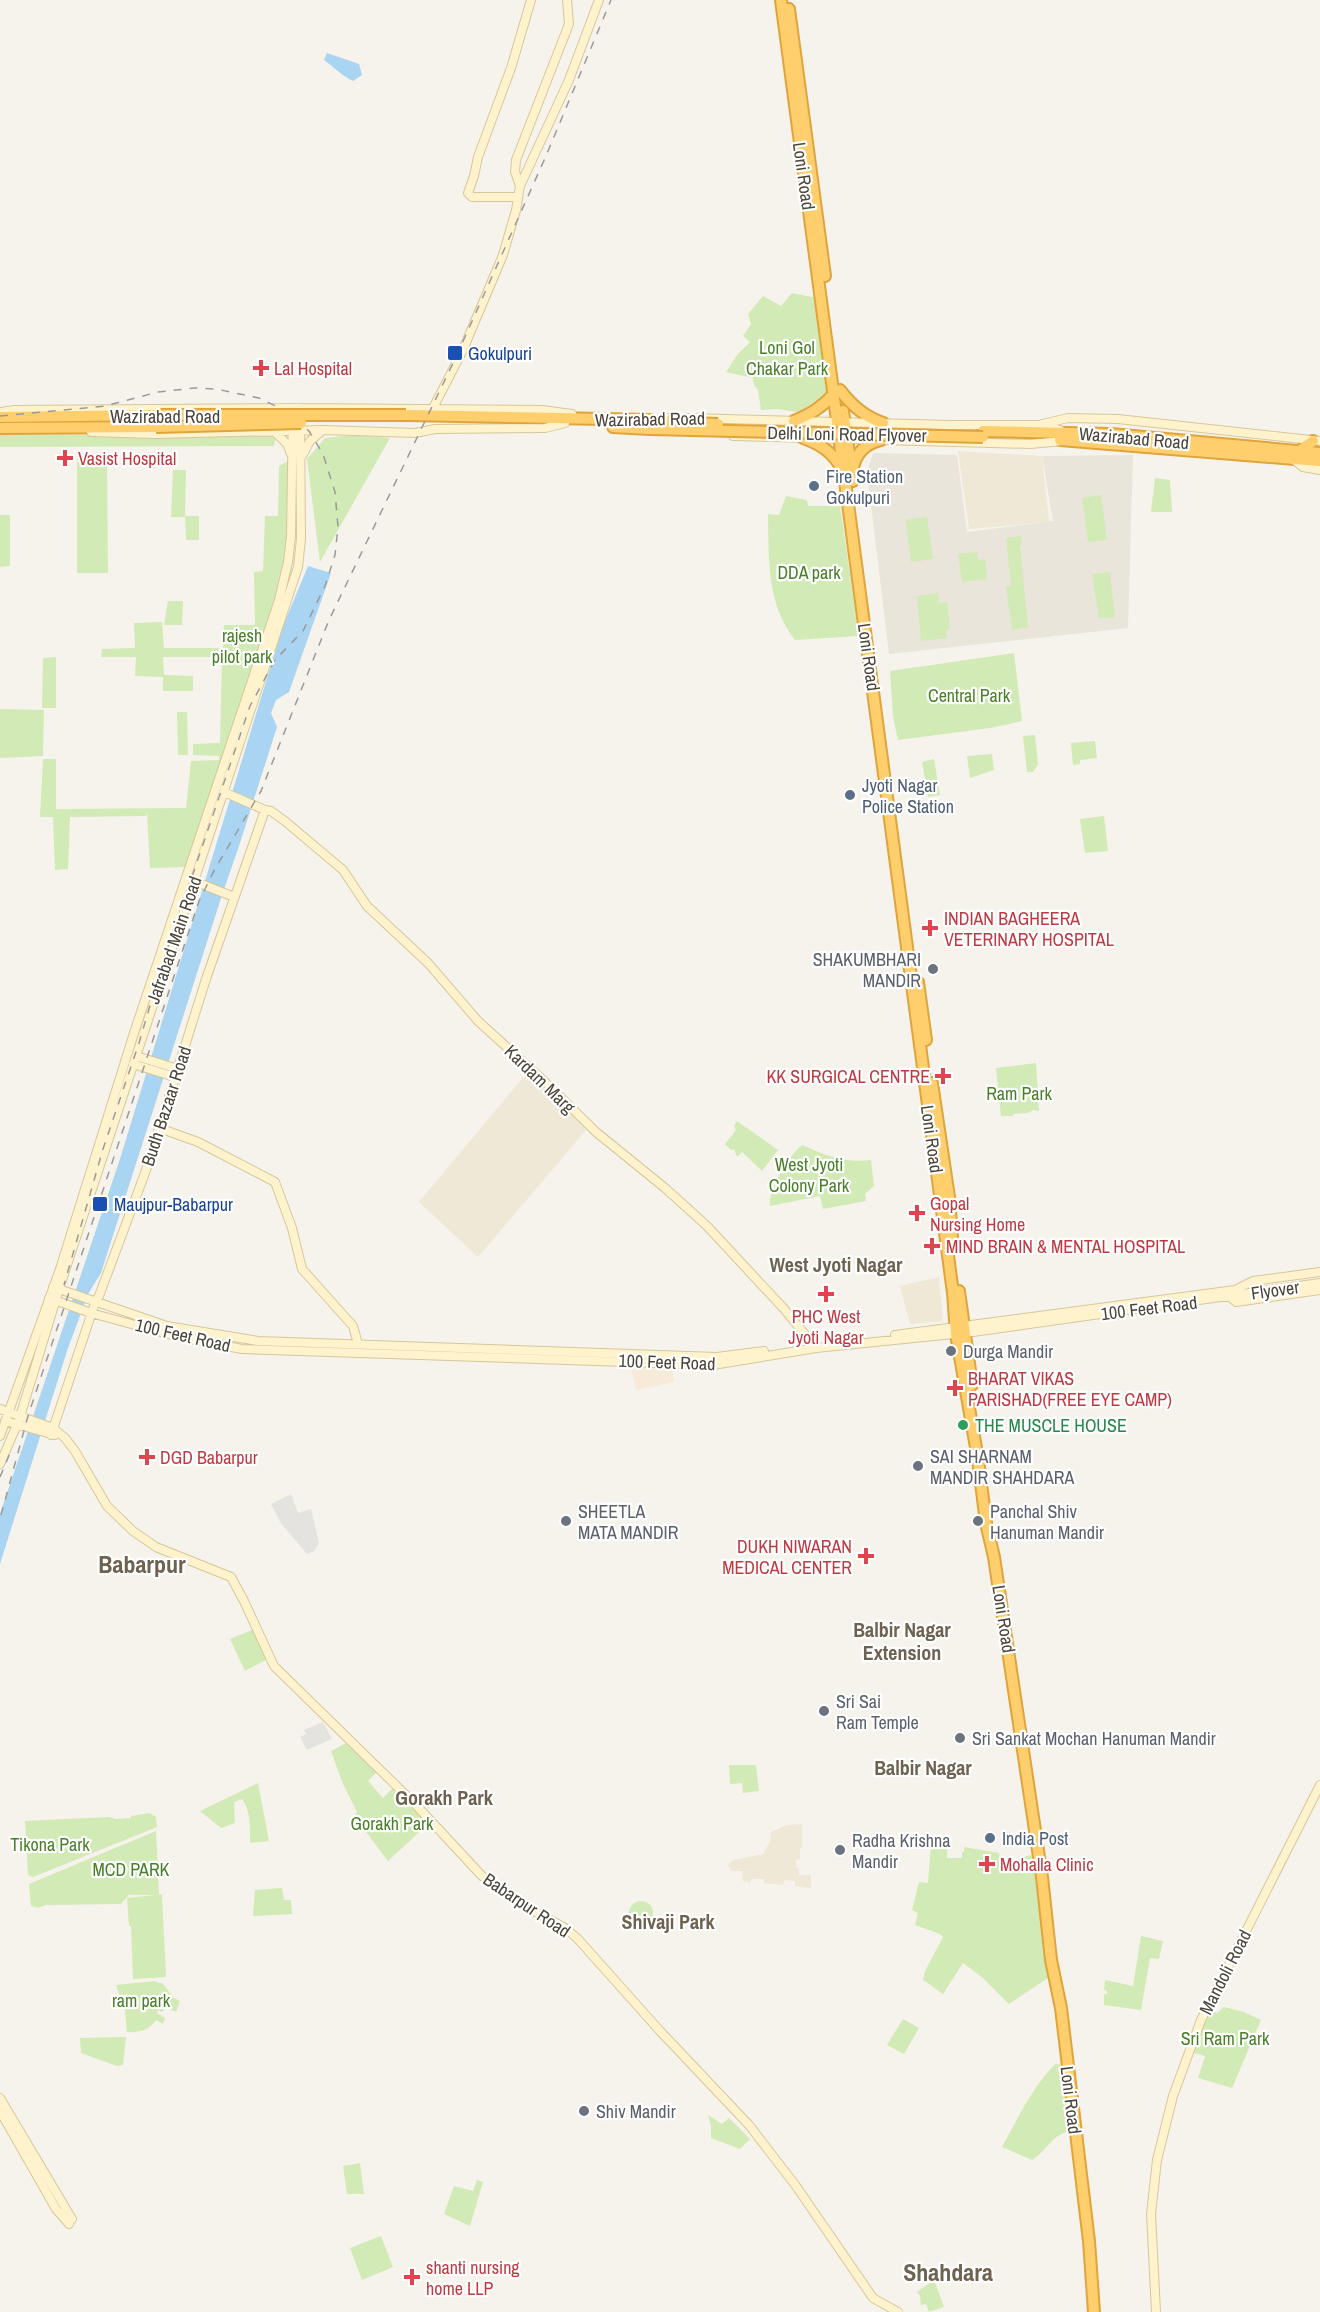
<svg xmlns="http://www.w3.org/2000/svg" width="1320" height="2312" viewBox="0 0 1320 2312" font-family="'Archivo Narrow',sans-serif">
	<rect width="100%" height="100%" fill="#f6f3ec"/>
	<!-- residential -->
	<path fill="#eae5da" d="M873 453 957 455 967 532 1053 521 1042 456 1133 455 1128 628 889 654 867 471Z"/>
	<!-- commercial -->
	<path fill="#f7ead8" d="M672 1367 674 1382 636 1390 631 1368Z"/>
	<!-- education -->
	<path fill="#efe8d6" d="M958 451 1042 456 1049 522 969 529Z
		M527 1073 557 1099 586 1130 478 1257 419 1202Z
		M939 1277 943 1321 910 1324 900 1286Z
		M802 1824V1848L800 1849V1859L796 1860V1867L799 1868V1875H811V1888L795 1886V1881L784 1880 783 1885 764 1883V1879H751L750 1883 743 1881 742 1871H731L728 1864 733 1860 763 1854 770 1841 771 1832 787 1825Z"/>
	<!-- green -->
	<path fill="#d2eab5" d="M792 293 817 298 831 393 805 413 776 409 761 410 758 390 754 385 753 378 726 372 737 355 750 342 743 336 751 324 748 314 763 296 781 306Z
		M0 435H276L274 446 0 447Z
		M353 435 390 438 320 562 307 459 325 438Z
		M107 453 108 573H77V454Z
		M290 460 286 569 190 867 150 868 147 812 146 816 70 817 68 869 55 870 53 817H40L43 759H56V809L186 808 191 761 219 760V756L193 755V744L220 743 222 657H163L164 675 193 676V691H163V677L135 676 136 657H101L102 649 135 648 134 623 162 622 164 648H223L224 625H255L254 572 263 571 265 516H278L279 466Z
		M173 470H186L185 516H199V540H186L185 517H171Z
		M1155 478 1170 480 1172 512H1151Z
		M1101 495 1107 540 1088 542 1082 498Z
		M786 496 807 500 808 506H840L859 636 795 640C766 603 769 558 768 514L779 515Z
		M0 515H10V566L0 567Z
		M927 517 933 559 911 562 905 520Z
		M1021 536 1022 545 1020 546 1028 627 1012 630 1006 587 1011 586 1006 538Z
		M977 552 978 560 985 559 987 579 962 582 958 554Z
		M1110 572 1115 618H1099L1092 574Z
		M938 593 939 603 947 602 950 629 946 630 947 638 921 641 917 596Z
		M168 601H183L182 625H164Z
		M1014 653 1022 721 990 728 898 740 893 717 890 671Z
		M56 657V708H42L43 658Z
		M0 709 44 710 43 756 0 758Z
		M177 712H187L188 755H178Z
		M1035 735 1038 764 1033 772H1027L1023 736Z
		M1095 741 1097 758 1080 760V764L1073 765 1071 743Z
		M992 754 994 770 970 778 967 756Z
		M934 759 940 795 928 797 922 762Z
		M1104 816 1108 851 1085 853 1080 819Z
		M1036 1063 1039 1111 1033 1110 1028 1113 1013 1114V1116H1001L996 1068Z
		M737 1121 778 1150 762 1171 742 1152 737 1157 734 1149 731 1150 725 1144 736 1130 734 1126Z
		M802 1145C826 1156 845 1163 871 1160L874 1186 865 1194 866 1201 823 1209 820 1196 770 1206C768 1188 789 1156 802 1145Z
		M252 1630 268 1659 245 1671 230 1639Z
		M346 1743 374 1769 376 1773 368 1781 383 1798 392 1789H395L429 1823 388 1861 354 1816 357 1812 343 1784 331 1751Z
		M729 1765H756L759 1791 743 1793 742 1783 730 1784Z
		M258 1783 269 1841 250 1843C250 1828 251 1811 242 1799L234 1802 235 1823 221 1828 200 1811Z
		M150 1813 156 1817 157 1827 33 1877 28 1875 25 1821 109 1817 116 1819 131 1818V1816Z
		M156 1831 159 1894 162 1895 166 1977 133 1979 131 1926H129L127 1898 155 1895H129L121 1904 46 1905 38 1908 31 1906 29 1884Z
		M931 1844 947 1847V1858H962V1852H964V1847L999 1853 1001 1864 1026 1861 1025 1856 1034 1855 1039 1893 1036 1894H1039L1048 1978 1009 2004 983 1978 963 1963 943 1994 923 1980 925 1971 943 1937 940 1934 915 1925 918 1913 912 1910 919 1882 928 1883Z
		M282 1888 284 1900H291L292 1914 253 1916 255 1890Z
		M629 1913a12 12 0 1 1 24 0a12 12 0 1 1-24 0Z
		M1141 1936 1163 1941 1159 1959 1150 1958 1141 2010 1104 2005V1994H1107V1991L1104 1990 1105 1980 1133 1986Z
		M154 1981 163 1984 174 1998 180 2001 176 2012 166 2008 162 2012 158 2010 157 2013 165 2018 163 2024 156 2020C150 2030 138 2033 127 2032L125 2011 116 1985Z
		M1224 2007 1244 2012 1261 2020 1232 2088 1198 2078 1205 2056 1191 2052 1210 2010 1217 2013Z
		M903 2019 919 2028 904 2054 887 2045Z
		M126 2037 123 2065 117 2066 81 2053 80 2038Z
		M1055 2064 1063 2065 1070 2131C1051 2135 1047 2151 1032 2160L1002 2147C1018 2118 1032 2088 1055 2064Z
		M708 2115 722 2124 729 2118 750 2139 740 2149 711 2138V2126Z
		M360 2163 364 2194H347L343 2166Z
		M477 2180 483 2182 470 2226 444 2214 454 2186 473 2191Z
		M381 2236 393 2267 362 2280 350 2248Z
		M934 2280 944 2307 929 2312 926 2304 921 2305 920 2296 917 2292Z"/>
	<!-- parking -->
	<path fill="#e5e3e0" d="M291 1494 298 1513 311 1509 319 1543 314 1551 307 1554 280 1522 271 1504Z
		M323 1722 332 1739 307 1750 300 1737 306 1734 304 1730Z"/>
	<!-- water -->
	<path fill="#a9d4f2" d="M327 53 359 64 362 75 353 81C342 76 334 67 324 60Z
		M308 566 331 573 289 692 276 700 271 713 277 727 239 846 222 895 101 1273 88 1294 67 1351 0 1564V1514L120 1159 283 626Z"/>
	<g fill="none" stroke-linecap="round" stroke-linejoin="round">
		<defs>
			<path id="secondary" d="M520 186 515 172 516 160 569 24 567 0
				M518 197H472L468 193 474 176 478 157 511 68 531 0
				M432 410 462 352 503 255 516 210 520 186 569 80 599 0
				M0 412 15 410 300 408 542 410 572 414
				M689 418 950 425H1040L1060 430
				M651 420 677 417
				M1042 424 1068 418 1118 419 1320 441
				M274 431 287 444 291 454
				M91 432 154 434 323 430 415 433 435 429 545 428 565 423
				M733 436 1030 444 1063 441
				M302 456 310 441 322 431
				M1294 460 1303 467 1320 470
				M224 792 265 810
				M194 881 234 897
				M136 1056 178 1069
				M133 1064 175 1077
				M159 1128 198 1142 275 1182 292 1228 302 1269 353 1326 358 1344
				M53 1287 167 1326 258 1341 717 1357 764 1351
				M1229 1296 1236 1302 1320 1290
				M49 1298 91 1313 175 1336 242 1349 713 1365 816 1348 973 1332 1320 1283
				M895 1335 1235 1290 1253 1281 1320 1272
				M0 1409 53 1428 65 1438 75 1451 107 1506 133 1531 156 1547 231 1577 244 1601 274 1666 416 1805 482 1876 532 1910 565 1928 577 1938 660 2031 749 2125 796 2186 873 2298 898 2312
				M5 1421 55 1435
				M51 1435 95 1303 99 1296 145 1173 206 979 265 810 271 811 286 822 343 870 367 906 428 963 478 1021 545 1082 596 1132 665 1188 707 1226 785 1310 816 1348
				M0 1436 60 1269 134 1033 279 600 288 562 291 536 293 408
				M0 1464 19 1420 59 1289 298 567 301 539 300 408
				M0 2098 72 2219
				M0 2111 56 2209 69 2224
				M1156 2312 1151 2214 1157 2160 1173 2096 1201 2020 1320 1785"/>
			<path id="highway" d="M781 0 953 1293 956 1334 978 1459 986 1523 994 1557 1042 1877 1051 1960 1061 2008 1089 2241 1094 2312
				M789 9 825 276
				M840 390C852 406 865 417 883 423
				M843 411 853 481
				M406 415 651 420
				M0 417 155 415
				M794 421C811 414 822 407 834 394
				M613 427 650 429
				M0 428 156 427
				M983 431 1111 434 1320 453
				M803 438C820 444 833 452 842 469
				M1060 440 1320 461
				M1298 452 1313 441
				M853 467C857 452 865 444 881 440
				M918 982 926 1040
				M932 1083 949 1197 952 1237
				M959 1291 972 1385"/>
		</defs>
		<!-- secondary casing -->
		<use href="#secondary" stroke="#d6c79b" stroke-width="10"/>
		<!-- highway casing -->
		<use href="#highway" stroke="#e0a43c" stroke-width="14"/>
		<!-- secondary -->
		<use href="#secondary" stroke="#fff3cd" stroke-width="8"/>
		<!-- highway -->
		<use href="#highway" stroke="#ffcf6e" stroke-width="10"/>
		<!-- rail -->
		<path stroke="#9a9a9a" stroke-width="1.5" stroke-dasharray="8 8" stroke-linecap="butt" d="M0 416 105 406 158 392 195 388 216 389 259 398 282 409 309 431 323 454 335 492 338 527 335 555 325 586 303 631 275 660 250 706 161 968 139 1043 103 1149 64 1285
			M0 1477 10 1453
			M1 1515 28 1416 199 901 215 869 261 791 329 620 456 357 546 156 611 0"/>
		<defs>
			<path id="highway-bridge" d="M155 415H406
				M668 422 718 424
				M156 427 301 423
				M650 429 983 437"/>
		</defs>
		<!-- highway-bridge casing -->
		<use href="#highway-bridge" stroke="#e0a43c" stroke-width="14" stroke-linecap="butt"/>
		<!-- highway-bridge -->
		<use href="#highway-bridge" stroke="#ffcf6e" stroke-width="10"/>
	</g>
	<!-- markers -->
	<g fill="#1a4fb4" stroke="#fff" stroke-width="2">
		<rect x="447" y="345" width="16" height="16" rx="3"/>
		<rect x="92" y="1196" width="16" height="16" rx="3"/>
	</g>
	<g fill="#e0444e" stroke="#fff" stroke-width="2">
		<path d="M258 359h6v6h6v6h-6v6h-6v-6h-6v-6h6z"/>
		<path d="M62 449h6v6h6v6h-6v6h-6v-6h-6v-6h6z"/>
		<path d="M927 919h6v6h6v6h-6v6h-6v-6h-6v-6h6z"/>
		<path d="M940 1067h6v6h6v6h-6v6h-6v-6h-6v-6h6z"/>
		<path d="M914 1204h6v6h6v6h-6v6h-6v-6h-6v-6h6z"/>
		<path d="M929 1237h6v6h6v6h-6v6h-6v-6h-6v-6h6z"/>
		<path d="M823 1285h6v6h6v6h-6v6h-6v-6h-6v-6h6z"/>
		<path d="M952 1379h6v6h6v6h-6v6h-6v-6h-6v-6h6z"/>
		<path d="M144 1448h6v6h6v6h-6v6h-6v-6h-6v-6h6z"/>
		<path d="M863 1547h6v6h6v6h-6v6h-6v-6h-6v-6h6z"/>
		<path d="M984 1855h6v6h6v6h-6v6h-6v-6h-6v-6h6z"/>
		<path d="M409 2268h6v6h6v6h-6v6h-6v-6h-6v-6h6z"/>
	</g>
	<g fill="#5c6f8a" stroke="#fff" stroke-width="2">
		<circle cx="814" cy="486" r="6"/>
		<circle cx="850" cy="795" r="6"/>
		<circle cx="990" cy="1838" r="6"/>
	</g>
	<g fill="#6b7280" stroke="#fff" stroke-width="2">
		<circle cx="933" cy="969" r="6"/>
		<circle cx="951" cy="1351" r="6"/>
		<circle cx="918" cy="1466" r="6"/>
		<circle cx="566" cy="1521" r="6"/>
		<circle cx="978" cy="1521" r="6"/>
		<circle cx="824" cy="1711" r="6"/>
		<circle cx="960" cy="1738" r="6"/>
		<circle cx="840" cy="1850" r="6"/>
		<circle cx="584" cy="2111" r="6"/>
	</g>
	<circle fill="#2e9e5b" stroke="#fff" stroke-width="2" cx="963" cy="1425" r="6"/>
	<g text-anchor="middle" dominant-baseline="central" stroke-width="4.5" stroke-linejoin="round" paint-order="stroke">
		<!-- street labels -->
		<g font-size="18" fill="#4b4439" stroke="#fff">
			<text transform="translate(804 176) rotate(82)">Loni Road</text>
			<text x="165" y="416">Wazirabad Road</text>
			<text transform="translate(650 419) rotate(-1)">Wazirabad Road</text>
			<text transform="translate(847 434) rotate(1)">Delhi Loni Road Flyover</text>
			<text transform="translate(1134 438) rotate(5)">Wazirabad Road</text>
			<text transform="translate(869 657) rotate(82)">Loni Road</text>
			<text transform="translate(174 940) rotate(-71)">Jafrabad Main Road</text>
			<text transform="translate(540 1079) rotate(44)">Kardam Marg</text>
			<text transform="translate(166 1106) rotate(-72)">Budh Bazaar Road</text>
			<text transform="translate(932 1139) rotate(82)">Loni Road</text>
			<text transform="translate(1275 1290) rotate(-8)">Flyover</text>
			<text transform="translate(1149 1308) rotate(-7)">100 Feet Road</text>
			<text transform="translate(183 1335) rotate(13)">100 Feet Road</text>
			<text transform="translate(667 1362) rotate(2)">100 Feet Road</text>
			<text transform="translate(1004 1619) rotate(81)">Loni Road</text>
			<text transform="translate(527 1905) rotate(34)">Babarpur Road</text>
			<text transform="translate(1225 1972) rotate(-63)">Mandoli Road</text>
			<text transform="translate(1071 2100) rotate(83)">Loni Road</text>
		</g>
		<!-- park labels -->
		<g font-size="18" fill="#4a7f2a" stroke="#fff">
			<text x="787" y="347">Loni Gol<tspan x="787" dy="21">Chakar Park</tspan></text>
			<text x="809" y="572">DDA park</text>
			<text x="242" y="635">rajesh<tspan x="242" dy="21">pilot park</tspan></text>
			<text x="969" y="695">Central Park</text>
			<text x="1019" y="1093">Ram Park</text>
			<text x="809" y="1164">West Jyoti<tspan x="809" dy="21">Colony Park</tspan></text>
			<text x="392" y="1823">Gorakh Park</text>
			<text x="50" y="1844">Tikona Park</text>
			<text x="131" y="1869">MCD PARK</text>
			<text x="141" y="2000">ram park</text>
			<text x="1225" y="2038">Sri Ram Park</text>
		</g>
		<!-- transit labels -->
		<g font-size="18" fill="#164399" stroke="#fff" text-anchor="start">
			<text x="468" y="353">Gokulpuri</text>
			<text x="114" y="1204">Maujpur-Babarpur</text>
		</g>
		<!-- health labels -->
		<g font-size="18" fill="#be3a42" stroke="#fff" text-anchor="start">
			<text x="274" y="368">Lal Hospital</text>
			<text x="78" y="458">Vasist Hospital</text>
			<text x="944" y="918">INDIAN BAGHEERA<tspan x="944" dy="21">VETERINARY HOSPITAL</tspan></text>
			<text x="930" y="1076" text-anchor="end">KK SURGICAL CENTRE</text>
			<text x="930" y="1203">Gopal<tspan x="930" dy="21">Nursing Home</tspan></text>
			<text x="946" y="1246">MIND BRAIN &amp; MENTAL HOSPITAL</text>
			<text x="826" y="1316" text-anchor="middle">PHC West<tspan x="826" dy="21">Jyoti Nagar</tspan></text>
			<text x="968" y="1378">BHARAT VIKAS<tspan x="968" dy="21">PARISHAD(FREE EYE CAMP)</tspan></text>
			<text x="160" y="1457">DGD Babarpur</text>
			<text x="852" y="1546" text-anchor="end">DUKH NIWARAN<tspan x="852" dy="21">MEDICAL CENTER</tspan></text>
			<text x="1000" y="1864">Mohalla Clinic</text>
			<text x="426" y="2267">shanti nursing<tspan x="426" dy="21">home LLP</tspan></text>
		</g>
		<!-- service labels -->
		<g font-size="18" fill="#4e5e75" stroke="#fff" text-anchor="start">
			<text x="826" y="476">Fire Station<tspan x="826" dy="21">Gokulpuri</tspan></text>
			<text x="862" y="785">Jyoti Nagar<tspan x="862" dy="21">Police Station</tspan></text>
			<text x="1002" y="1838">India Post</text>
		</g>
		<!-- worship labels -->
		<g font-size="18" fill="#5b616d" stroke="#fff" text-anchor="start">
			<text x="921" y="959" text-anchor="end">SHAKUMBHARI<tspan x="921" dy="21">MANDIR</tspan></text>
			<text x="963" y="1351">Durga Mandir</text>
			<text x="930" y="1456">SAI SHARNAM<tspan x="930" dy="21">MANDIR SHAHDARA</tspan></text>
			<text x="578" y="1511">SHEETLA<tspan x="578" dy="21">MATA MANDIR</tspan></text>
			<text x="990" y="1511">Panchal Shiv<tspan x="990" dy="21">Hanuman Mandir</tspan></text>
			<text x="836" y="1701">Sri Sai<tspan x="836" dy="21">Ram Temple</tspan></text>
			<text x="972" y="1738">Sri Sankat Mochan Hanuman Mandir</text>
			<text x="852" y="1840">Radha Krishna<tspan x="852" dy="21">Mandir</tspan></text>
			<text x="596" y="2111">Shiv Mandir</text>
		</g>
		<!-- leisure labels -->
		<g font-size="18" fill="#27864d" stroke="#fff" text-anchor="start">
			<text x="975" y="1425">THE MUSCLE HOUSE</text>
		</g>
		<!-- neighbourhood labels -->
		<g font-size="20" font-weight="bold" fill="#6e6250" stroke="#fff">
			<text x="836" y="1264">West Jyoti Nagar</text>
			<text x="902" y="1629">Balbir Nagar<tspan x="902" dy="23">Extension</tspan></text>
			<text x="923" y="1767">Balbir Nagar</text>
			<text x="444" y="1797">Gorakh Park</text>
			<text x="668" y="1921">Shivaji Park</text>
		</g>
		<!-- district labels -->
		<g font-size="24" font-weight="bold" fill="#6e6250" stroke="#fff">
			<text x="142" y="1564">Babarpur</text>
			<text x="948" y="2272">Shahdara</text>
		</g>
	</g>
</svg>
